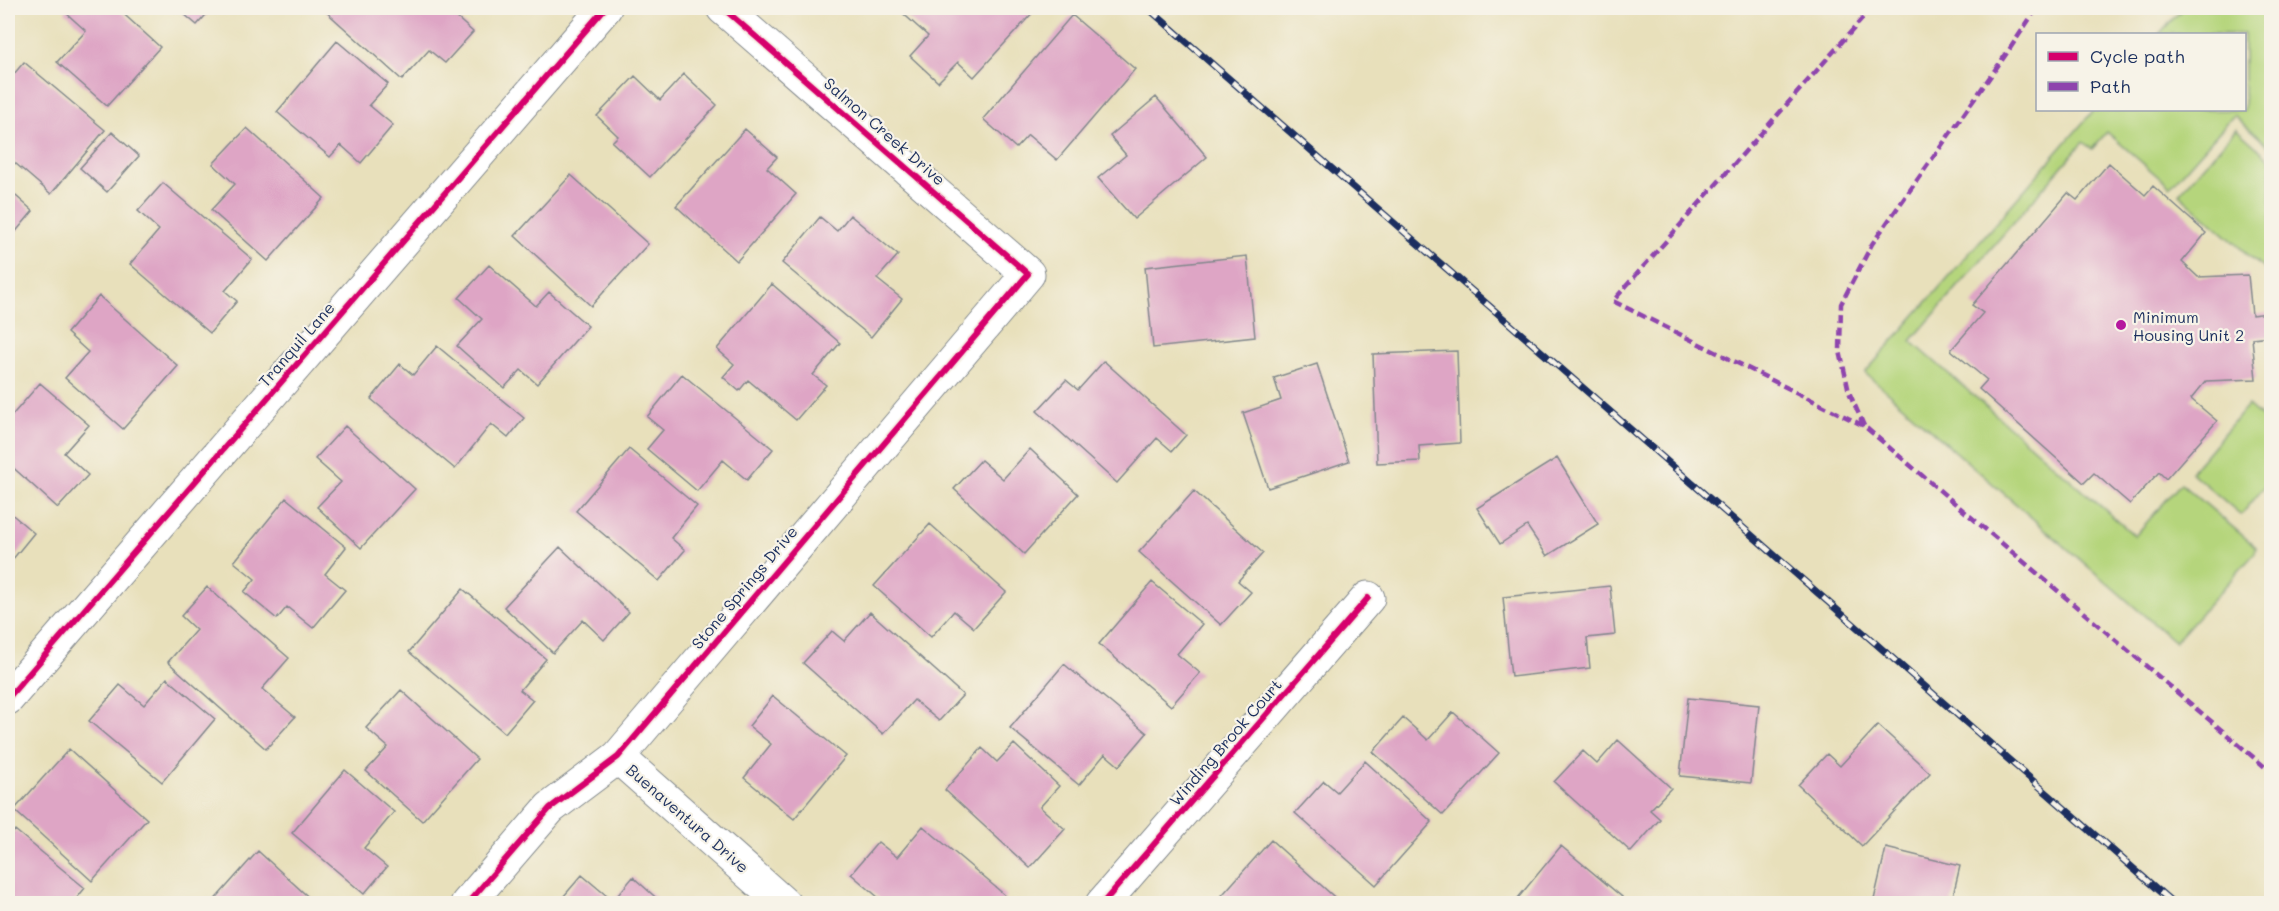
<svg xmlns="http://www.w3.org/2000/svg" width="2279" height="911" viewBox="0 0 2279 911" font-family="Mali,sans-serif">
	<rect width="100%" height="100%" fill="#f7f3e8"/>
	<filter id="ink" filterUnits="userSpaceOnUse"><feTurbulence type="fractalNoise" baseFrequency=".0167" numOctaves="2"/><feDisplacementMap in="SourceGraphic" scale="12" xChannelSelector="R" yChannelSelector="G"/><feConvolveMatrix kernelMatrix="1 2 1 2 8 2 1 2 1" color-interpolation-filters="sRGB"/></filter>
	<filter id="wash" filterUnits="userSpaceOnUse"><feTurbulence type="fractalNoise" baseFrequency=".008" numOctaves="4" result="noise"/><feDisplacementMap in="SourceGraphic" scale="24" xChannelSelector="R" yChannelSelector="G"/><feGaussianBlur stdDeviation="1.35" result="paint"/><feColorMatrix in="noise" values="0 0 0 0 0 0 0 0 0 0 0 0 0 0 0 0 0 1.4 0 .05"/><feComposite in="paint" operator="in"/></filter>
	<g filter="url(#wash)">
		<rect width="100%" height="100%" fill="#e8e0bb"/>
		<!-- green -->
		<path fill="#b5d57c" stroke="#68826d" stroke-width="1.5" d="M2183 8H2271V148L2234 115 2170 187 2107 132 2092 149 2083 142 1911 341 2135 536 2181 483 2256 547 2255 553 2175 642 1865 373 2094 110H2244V34H2159Z
			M2236 129 2271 160V275L2179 194Z
			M2248 405 2271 425V479L2241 515 2191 472Z"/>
		<g id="blocks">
			<!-- building -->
			<path fill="#dea5c5" d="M69 8H117L160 47 107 106 57 62 86 31 65 12Z
				M177 8H212L197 25Z
				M322 8H446L473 32 445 63 429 50 402 80Z
				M897 8H1034L1036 9 974 77 958 62 938 82 910 56 928 36Z
				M1072 15 1135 69 1057 160 1028 135 1016 148 983 119Z
				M337 41 388 84 369 105 393 125 361 163 341 145 330 157 277 112Z
				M24 62 105 130 51 194 8 157V81Z
				M684 74 717 105 650 177 612 142 618 136 597 116 635 76 660 100Z
				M1156 97 1207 157 1134 219 1098 178 1126 155 1110 136Z
				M247 128 324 198 268 261 211 210 235 184 213 164Z
				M745 129 777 157 767 168 796 194 737 261 676 206Z
				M112 132 139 156 107 192 80 168Z
				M2109 163 2145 195 2153 186 2206 233 2182 262 2198 277 2248 275 2252 315 2268 313 2270 336 2252 338 2256 379 2206 381 2191 399 2217 421 2166 479 2159 472 2130 504 2094 473 2084 483 1979 389 1987 380 1951 350 1983 313 1972 305 2068 193 2077 200Z
				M571 175 648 244 591 306 515 236Z
				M163 183 252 259 225 291 237 301 210 333 130 264 159 230 138 211Z
				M8 189 33 211 8 241Z
				M850 215 898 255 877 279 902 299 871 337 782 263 820 217 837 231Z
				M1247 256 1255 337 1153 348 1145 267Z
				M489 265 536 306 549 292 588 326 537 384 521 370 504 388 457 346 482 319 459 298Z
				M772 284 840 343 813 375 826 385 796 420 748 380 739 391 723 377 734 364 717 349Z
				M99 296 178 366 123 429 65 378 88 352 67 333Z
				M437 346 524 418 508 438 491 424 455 469 371 399 400 364 413 375Z
				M1457 351 1460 443 1419 446 1420 461 1377 463 1373 354Z
				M1104 361 1186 435 1172 451 1157 438 1117 483 1037 411 1066 380 1078 390Z
				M1317 364 1349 461 1268 488 1243 413 1281 400 1274 378Z
				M682 374 773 449 747 480 723 460 697 491 647 449 663 430 647 417Z
				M40 383 89 425 64 453 88 475 58 508 8 463V420Z
				M345 426 415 489 361 548 317 507 341 482 315 459Z
				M629 449 697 506 671 538 685 550 659 581 576 511Z
				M1030 449 1078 494 1024 554 954 489 981 460 1003 479Z
				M1557 458 1598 524 1547 556 1527 526 1500 544 1477 508Z
				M1194 491 1263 553 1238 581 1251 592 1221 625 1139 552Z
				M286 498 346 547 325 574 345 590 313 628 287 607 277 619 244 592 255 579 234 562Z
				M8 511 34 533 8 565Z
				M930 524 1006 592 974 628 954 611 931 637 874 586Z
				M560 547 629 612 604 640 583 620 553 653 504 607Z
				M1152 582 1202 624 1177 654 1200 673 1171 706 1099 644Z
				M1610 586 1615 635 1587 638 1590 668 1511 677 1503 597Z
				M207 587 289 658 262 689 295 717 266 749 168 662 196 630 181 616Z
				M463 589 546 659 520 690 533 700 505 733 409 652Z
				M870 612 963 695 939 721 914 700 883 734 803 663 832 631 844 641Z
				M1064 664 1147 733 1119 766 1105 754 1079 785 1010 728Z
				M167 678 215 719 162 782 89 721 120 685 144 705Z
				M401 690 477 759 422 821 366 771 388 747 366 728Z
				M773 696 846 756 794 819 744 778 771 744 749 726Z
				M1688 698 1759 705 1751 783 1680 776Z
				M1453 712 1499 753 1443 815 1373 752 1403 718 1428 740Z
				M1878 725 1930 773 1862 846 1798 785 1827 754 1840 766Z
				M1618 740 1671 788 1650 810 1660 819 1631 852 1554 782 1583 751 1597 764Z
				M1014 744 1059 786 1040 807 1065 829 1030 868 945 790 982 748 997 762Z
				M69 749 147 819 92 881 14 810Z
				M1365 761 1432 822 1376 885 1295 813 1324 781 1337 792Z
				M345 770 394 812 364 848 387 867 364 894 292 833Z
				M923 826 1006 896 1000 904H886L851 874 878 842 897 857Z
				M15 830 85 888 72 904H8V839Z
				M1271 840 1342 904 1216 902Z
				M1561 846 1622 897 1617 904H1513Z
				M1886 848 1960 866 1951 904H1873Z
				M258 851 316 904H211Z
				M582 875 613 901 633 877 663 904H557Z"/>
		</g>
	</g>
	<g filter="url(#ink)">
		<use href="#blocks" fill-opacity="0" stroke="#82888c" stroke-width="1.5"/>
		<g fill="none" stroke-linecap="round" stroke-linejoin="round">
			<defs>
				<path id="minor" d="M8 698 605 8
					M618 757 784 904
					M467 904 550 808 618 757 1028 274 723 8
					M1102 904 1368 598"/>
			</defs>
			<!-- minor casing -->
			<use href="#minor" stroke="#82888c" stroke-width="35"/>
			<!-- minor -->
			<use href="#minor" stroke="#fff" stroke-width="33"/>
			<defs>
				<path id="rail" d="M1148 8 2174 904"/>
			</defs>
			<!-- rail casing -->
			<use href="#rail" stroke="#1b2f5e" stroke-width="7"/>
			<!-- rail -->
			<use href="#rail" stroke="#f7f3e8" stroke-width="4.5" stroke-dasharray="14" stroke-linecap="butt"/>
			<!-- quiet -->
			<path stroke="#8e44ad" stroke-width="4.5" stroke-dasharray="9 4.5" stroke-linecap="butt" d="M1872 8 1613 301 1864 426 2272 773
				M1864 426 1849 392 1840 351 1841 304 1872 244 2009 50 2037 8"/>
			<defs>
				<path id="cycleway" d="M8 698 605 8
					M467 904 550 808 618 757 1028 274 723 8
					M1102 904 1368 598"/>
			</defs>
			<!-- cycleway casing -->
			<use href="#cycleway" stroke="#f7f3e8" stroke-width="10"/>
			<!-- cycleway -->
			<use href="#cycleway" stroke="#d6006c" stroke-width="6"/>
		</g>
	</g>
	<!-- markers -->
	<circle fill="#b5179e" stroke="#f7f3e8" stroke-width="2" cx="2121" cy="325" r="6"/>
	<g text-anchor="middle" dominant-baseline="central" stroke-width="4.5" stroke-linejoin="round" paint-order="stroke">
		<!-- street labels -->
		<g font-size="16" fill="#1b2f5e" stroke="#f7f3e8">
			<text transform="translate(885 131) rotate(41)">Salmon Creek Drive</text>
			<text transform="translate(296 344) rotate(-49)">Tranquil Lane</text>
			<text transform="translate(744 587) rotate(-50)">Stone Springs Drive</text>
			<text transform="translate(1225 742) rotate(-49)">Winding Brook Court</text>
			<text transform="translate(688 818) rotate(41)">Buenaventura Drive</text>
		</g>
		<!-- poi labels -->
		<g font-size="16" fill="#1b2f5e" stroke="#f7f3e8" text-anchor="start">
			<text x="2133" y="316">Minimum<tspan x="2133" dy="18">Housing Unit 2</tspan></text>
		</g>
	</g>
	<!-- margin -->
	<rect width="2279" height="911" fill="none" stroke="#f7f3e8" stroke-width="30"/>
	<!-- legend -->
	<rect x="2036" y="33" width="210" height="78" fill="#f7f3e8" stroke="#9fa5b1" stroke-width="1.5"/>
	<rect x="2048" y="52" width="30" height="9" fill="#d6006c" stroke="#9fa5b1" stroke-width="1.5"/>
	<text x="2090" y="63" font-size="18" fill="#1b2f5e">Cycle path</text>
	<rect x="2048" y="82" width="30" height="9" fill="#8e44ad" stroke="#9fa5b1" stroke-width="1.5"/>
	<text x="2090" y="93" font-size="18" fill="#1b2f5e">Path</text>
</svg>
